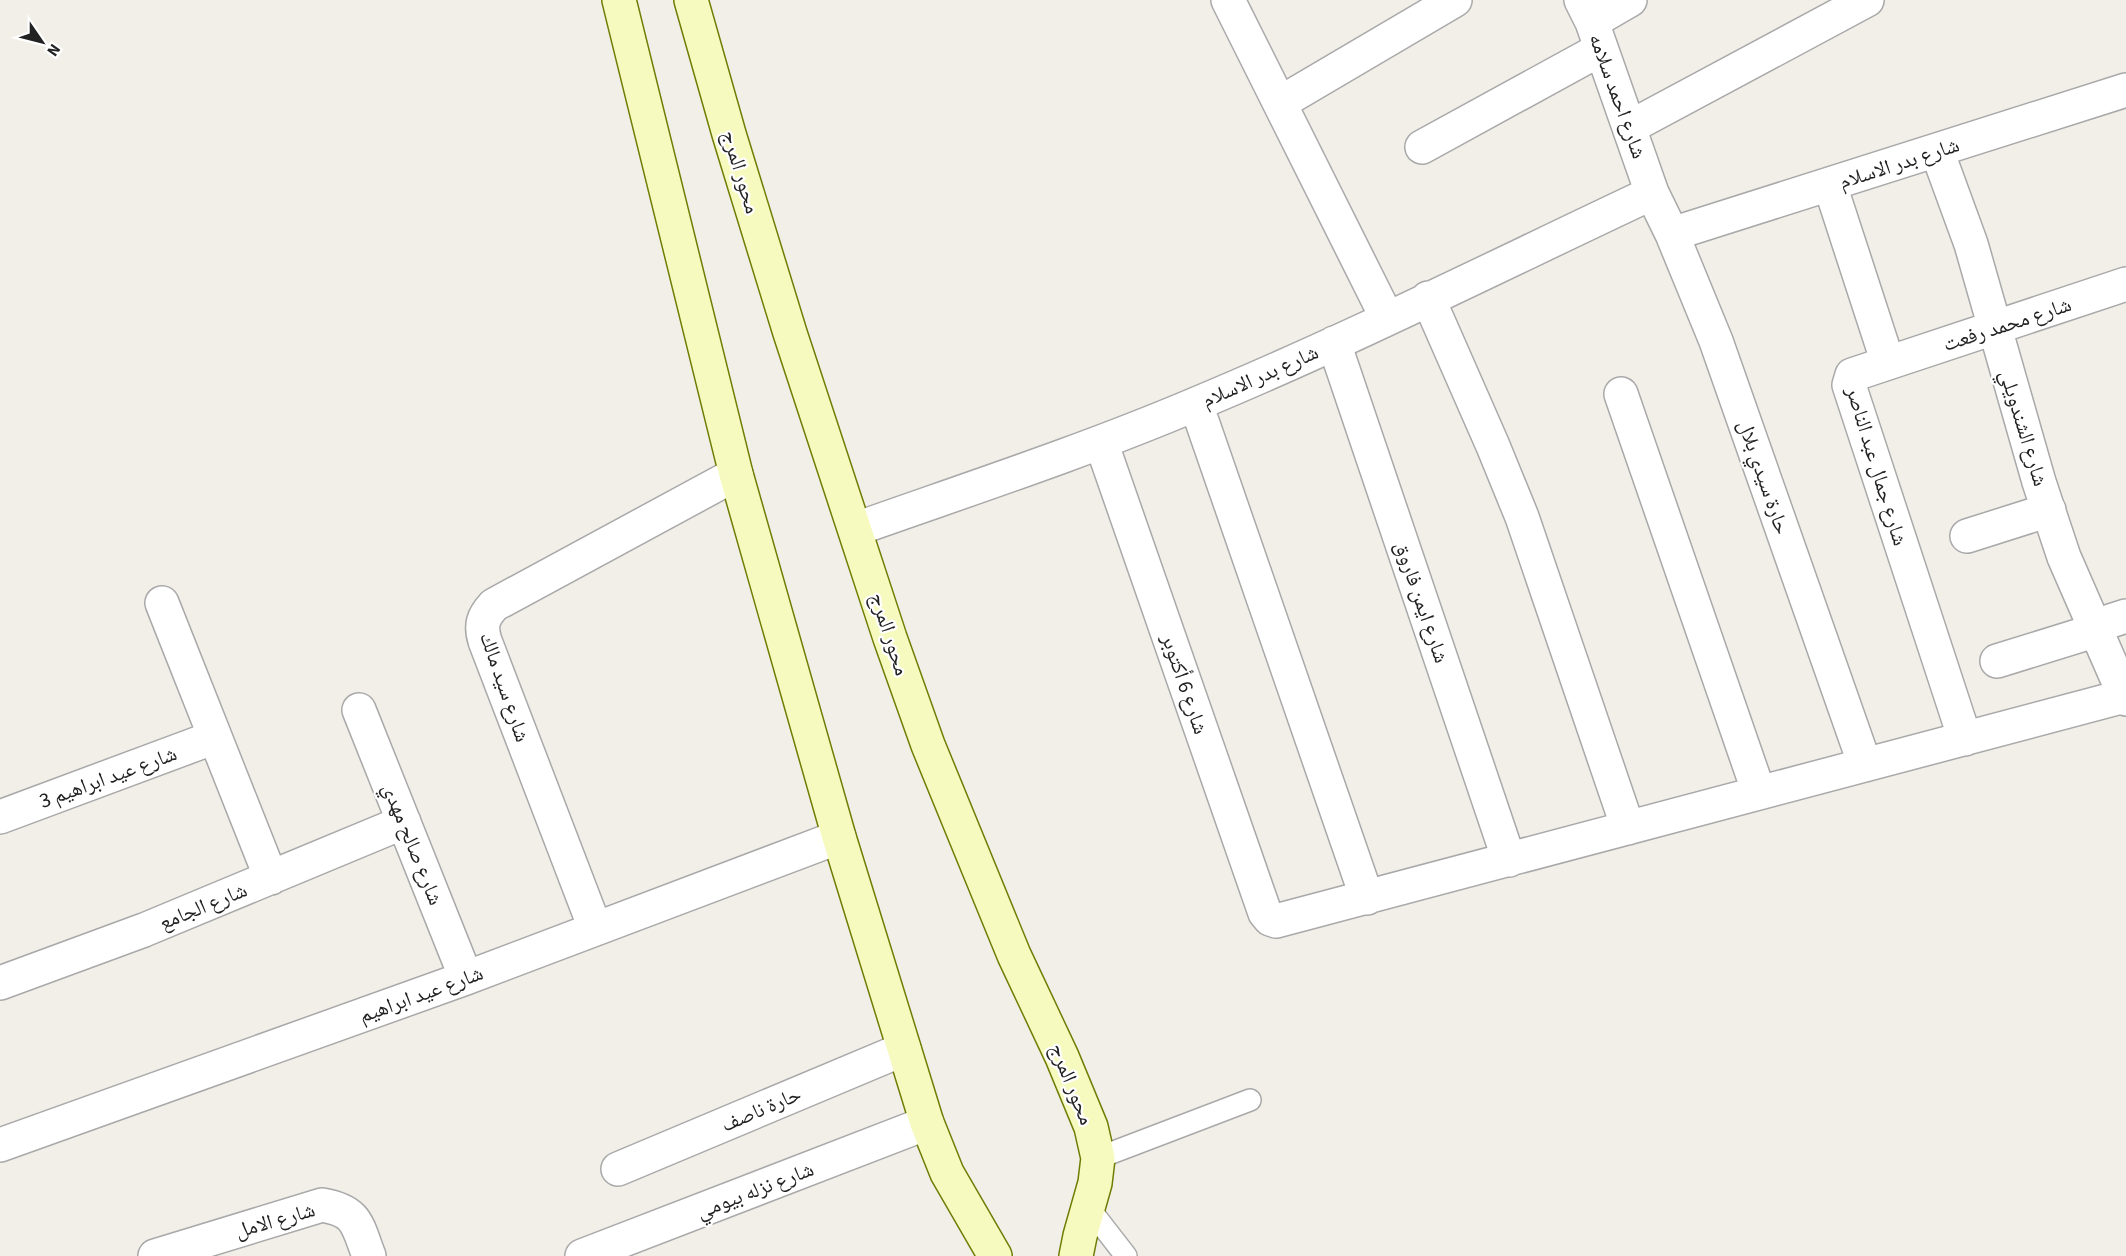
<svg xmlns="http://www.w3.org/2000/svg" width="2126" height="1256" viewBox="0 0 2126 1256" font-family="'Source Sans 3','Noto Naskh Arabic',sans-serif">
	<rect width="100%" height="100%" fill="#f2efe9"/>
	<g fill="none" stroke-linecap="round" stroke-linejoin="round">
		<defs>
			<path id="lane" d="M1098 1158 1250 1100
				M1088 1207 1126 1256"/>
			<path id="street" d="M1228 0 1387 318
				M1581 0 1592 22 1652 193 1672 234 1716 341 1865 765
				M1592 22 1630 0
				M1280 103 1455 0
				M1630 127 1867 0
				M1422 147 1601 49
				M1937 151 1971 244 2039 482 2064 557 2126 699
				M1830 185 1888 363 1852 375 1849 385 1965 739
				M1672 234 2126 90
				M1428 298 1493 446 1522 517 1628 828
				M1334 343 1509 860
				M1888 363 2126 284
				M1621 394 1759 793
				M1196 404 1367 898
				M1101 442 1265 913 1270 919 1276 921 2125 696
				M856 529C969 489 1085 451 1196 404 1350 340 1501 264 1652 193
				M1967 536 2049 510
				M162 603 271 878
				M2095 626 2126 616
				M1997 661 2097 630
				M359 710 466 978
				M0 817 215 737
				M595 928 485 641C480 625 483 617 494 605L736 474
				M0 983 144 930 404 822
				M0 1145 466 978 839 837
				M618 1169 904 1049
				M155 1256 322 1205C358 1211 357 1225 369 1256
				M582 1256 927 1123"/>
			<path id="secondary" d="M619 0 736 474 839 837 927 1123 947 1173 995 1256
				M691 0 729 134 790 333 890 638 928 745 1014 955 1062 1057 1091 1127 1098 1158 1095 1183 1080 1236 1076 1256"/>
		</defs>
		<!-- lane casing -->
		<use href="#lane" stroke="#a9a9a9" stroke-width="24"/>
		<!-- street casing -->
		<use href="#street" stroke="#a9a9a9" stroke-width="36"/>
		<!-- secondary casing -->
		<use href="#secondary" stroke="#707d05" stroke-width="36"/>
		<!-- lane -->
		<use href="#lane" stroke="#fff" stroke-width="21"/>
		<!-- street -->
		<use href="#street" stroke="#fff" stroke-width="33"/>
		<!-- secondary -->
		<use href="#secondary" stroke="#f7fabf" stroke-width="33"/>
	</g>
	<g text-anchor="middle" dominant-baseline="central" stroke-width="4.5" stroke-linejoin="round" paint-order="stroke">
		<!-- street labels -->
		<g font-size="21" fill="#222" stroke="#fff">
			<text transform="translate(1618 96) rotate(70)">شارع احمد سلامه</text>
			<text transform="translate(1899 163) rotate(-18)">شارع بدر الاسلام</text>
			<text transform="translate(741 172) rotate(73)">محور المرج</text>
			<text transform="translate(2007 324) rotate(-18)">شارع محمد رفعت</text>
			<text transform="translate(1260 376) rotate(-24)">شارع بدر الاسلام</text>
			<text transform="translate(2024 428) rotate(73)">شارع الشندويلي</text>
			<text transform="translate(1877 466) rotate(73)">شارع جمال عبد الناصر</text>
			<text transform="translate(1764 477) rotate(71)">حارة سيدي بلال</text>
			<text transform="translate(1422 602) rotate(71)">شارع ايمن فاروق</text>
			<text transform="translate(890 634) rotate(72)">محور المرج</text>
			<text transform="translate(1185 684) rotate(71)">شارع 6 أكتوبر</text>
			<text transform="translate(505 687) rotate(71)">شارع سيد مالك</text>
			<text transform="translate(108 777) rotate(-20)">شارع عيد ابراهيم 3</text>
			<text transform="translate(413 844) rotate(68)">شارع صالح مهدي</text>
			<text transform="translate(203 906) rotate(-22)">شارع الجامع</text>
			<text transform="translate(421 994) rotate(-20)">شارع عيد ابراهيم</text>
			<text transform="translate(1072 1084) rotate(68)">محور المرج</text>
			<text transform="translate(761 1109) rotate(-23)">حارة ناصف</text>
			<text transform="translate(755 1190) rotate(-21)">شارع نزله بيومي</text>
			<text transform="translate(275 1220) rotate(-16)">شارع الامل</text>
		</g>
	</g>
	<!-- north arrow -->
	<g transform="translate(42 42) rotate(125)" stroke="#ffffff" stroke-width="4.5" paint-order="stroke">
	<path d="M0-4.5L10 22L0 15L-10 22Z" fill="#222222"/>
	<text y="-9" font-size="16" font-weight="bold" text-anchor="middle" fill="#222222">N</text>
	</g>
</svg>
